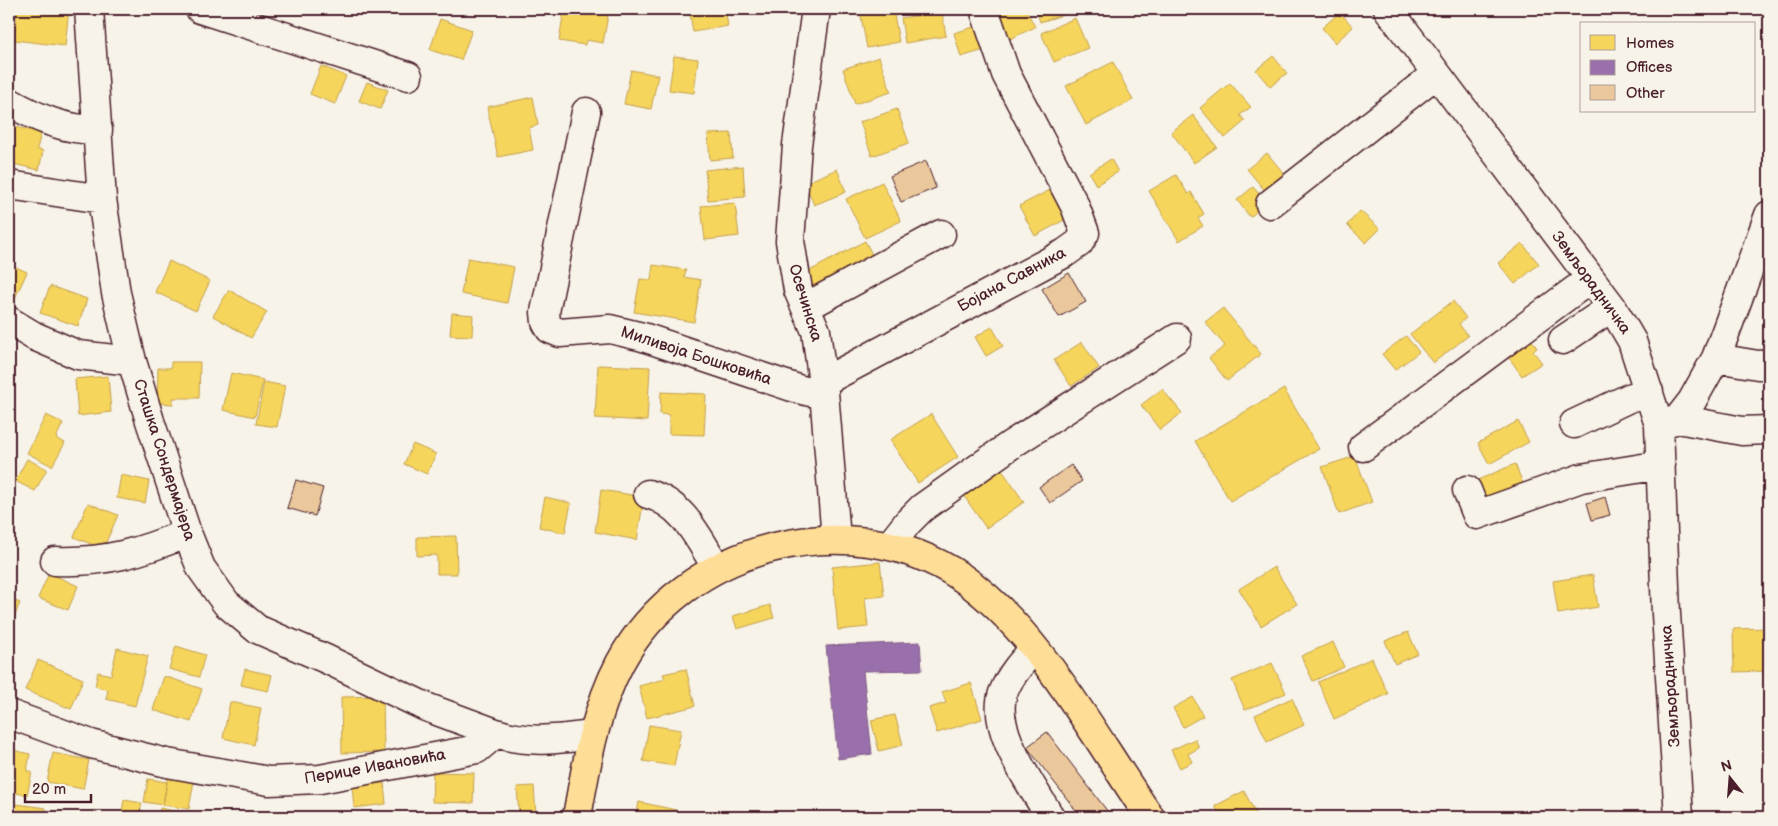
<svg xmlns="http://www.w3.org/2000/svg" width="1778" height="826" viewBox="0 0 1778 826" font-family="'Balsamiq Sans',sans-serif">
	<rect width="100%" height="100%" fill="#f7f3e8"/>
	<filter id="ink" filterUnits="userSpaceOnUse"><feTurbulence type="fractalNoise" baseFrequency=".02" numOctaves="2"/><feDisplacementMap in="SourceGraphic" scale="10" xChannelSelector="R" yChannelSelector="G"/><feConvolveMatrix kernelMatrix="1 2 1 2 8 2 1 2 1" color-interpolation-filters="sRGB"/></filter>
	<g filter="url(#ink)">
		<!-- homes -->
		<path fill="#f6d55c" stroke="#c29e4d" d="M17 9H69L65 46 14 40Z
			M564 9 609 10 603 43 586 40 585 45 559 41Z
			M689 9H725L728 26 693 32Z
			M870 9H893L899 42 867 48 860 11Z
			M910 9H942V10L911 15Z
			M1002 9H1026L1035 27 1006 41 993 13Z
			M1036 9H1075L1076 11 1040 22Z
			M942 12 946 36 905 43 901 18Z
			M1340 12 1353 27 1335 43 1322 28Z
			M1075 18 1088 48 1054 62 1041 33Z
			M440 19 472 30 461 60 430 50Z
			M977 26 984 50 961 57 954 33Z
			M674 56 698 59 694 93 669 90Z
			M1273 56 1287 73 1270 87 1256 70Z
			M879 57 891 92 855 104 843 69Z
			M1113 62 1133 100 1086 125 1066 86Z
			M321 66 346 76 335 104 310 94Z
			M631 70 658 75 651 109 624 104Z
			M367 82 388 90 380 109 359 101Z
			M1230 83 1251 107 1240 115 1245 121 1225 138 1200 108Z
			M533 97 538 125 529 128 533 150 498 157 487 107Z
			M897 109 909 143 872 156 860 122Z
			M1193 115 1217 147 1194 163 1171 132Z
			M9 125 41 133 37 149 43 151 39 170 9 163Z
			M731 133 733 158 710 160 708 134Z
			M1267 153 1286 176 1266 192 1247 169Z
			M1111 159 1118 172 1096 185 1089 173Z
			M743 166 745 197 708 200 705 170Z
			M837 169 846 192 814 205 805 183Z
			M1176 175 1188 194 1191 192 1204 214 1198 218 1203 226 1179 241 1149 191Z
			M882 182 901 221 865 238 846 199Z
			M1253 187 1267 203 1250 217 1237 200Z
			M1050 190 1066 219 1035 236 1019 206Z
			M735 203 739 236 705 240 701 206Z
			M1360 211 1380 229 1366 243 1347 225Z
			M865 241 876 262 816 295 804 274Z
			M1522 243 1539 264 1515 284 1498 263Z
			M468 258 514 267 507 303 461 294Z
			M169 261 210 281 196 311 155 292Z
			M9 264 27 272 11 307 9 306Z
			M653 265 686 270 684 277 701 280 694 322 634 312 640 279 651 280Z
			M50 286 87 299 78 326 40 313Z
			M229 290 267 312 251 338 213 316Z
			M1453 301 1466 318 1459 324 1468 336 1433 363 1410 334Z
			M1223 308 1261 354 1227 381 1209 358 1225 346 1205 322Z
			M452 313 473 315 472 336 450 335Z
			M992 327 1003 346 986 356 975 337Z
			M1406 336 1419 352 1395 370 1382 354Z
			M1531 339 1537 348 1533 351 1542 363 1522 376 1507 355Z
			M1082 342 1099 368 1071 386 1054 360Z
			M171 362H200L199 398H173V404L157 403 158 368H171Z
			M598 365 650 367 647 421 595 418Z
			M231 373 263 380 255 417 223 410Z
			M108 376 111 412 78 416 75 379Z
			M264 382 285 386 277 427 256 424Z
			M1162 389 1182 413 1160 430 1141 405Z
			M1284 389 1319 449 1230 501 1195 441Z
			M661 392 706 394 704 435 669 434V415L660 414Z
			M931 414 958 457 918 483 890 440Z
			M46 415 63 423 56 438 65 443 52 466 27 453Z
			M1518 421 1529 442 1489 464 1478 443Z
			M413 444 436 454 427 474 404 464Z
			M1355 456 1372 502 1339 514 1322 467Z
			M27 459 47 469 35 491 15 481Z
			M1515 464 1526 491 1484 509 1473 482Z
			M1002 470 1024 502 986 528 964 496Z
			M121 475 149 481 145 503 117 498Z
			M601 490 644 497 637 540 595 532Z
			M545 497 571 503 565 533 539 527Z
			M88 503 118 515 103 549 74 537Z
			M456 536 457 574H437V555L417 556V537Z
			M880 562 884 596 865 598 868 627 838 630 832 567Z
			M1274 567 1297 604 1261 626 1239 589Z
			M49 573 78 586 68 610 38 598Z
			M1593 575 1598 607 1558 614 1553 581Z
			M9 598 20 603 9 630Z
			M770 605 774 618 737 629 733 616Z
			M1769 628V671L1734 672 1733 629Z
			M1408 632 1418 654 1395 664 1385 641Z
			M1333 642 1344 667 1313 681 1301 656Z
			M176 646 205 655 199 677 169 669Z
			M117 648 148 656 135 706 106 699 108 690 95 686 98 672 111 675Z
			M1372 658 1388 694 1334 719 1318 682Z
			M38 660 83 679 71 709 25 690Z
			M1272 663 1286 693 1245 710 1232 680Z
			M245 669 272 675 268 691 241 685Z
			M686 669 695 706 647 718 639 686 665 679 663 674Z
			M164 676 202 689 191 722 153 710Z
			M971 683 982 719 937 733 929 708 946 703 942 692Z
			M383 696 384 752 342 753 341 697Z
			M1193 697 1203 716 1183 727 1173 708Z
			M1292 698 1304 725 1267 742 1255 715Z
			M230 702 261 708 254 745 223 738Z
			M895 715 903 745 879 751 871 720Z
			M649 725 681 730 674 766 643 761Z
			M1195 739 1199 748 1188 754 1192 762 1180 768 1171 750Z
			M12 750 30 754 27 771 32 772 27 795 9 792V766Z
			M53 753 89 760 83 789 47 782Z
			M433 772 474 773 473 803 432 802Z
			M168 776 194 781 189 809 163 805Z
			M148 779 167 782 163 805 144 802Z
			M384 783 386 804 354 808 352 786Z
			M534 786 536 816 519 817 517 787Z
			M1244 791 1256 814 1251 817H1221L1215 806Z
			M124 800 142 803 139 817H121Z
			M639 802 676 810 675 817H636Z
			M9 803 46 808 44 817H9Z
			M160 808 191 815 190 817H159Z"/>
		<!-- offices -->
		<path fill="#9970ab" stroke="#815885" d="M920 642 922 670 863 671 872 754 838 759 826 646Z"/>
		<!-- building -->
		<path fill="#eac89c" stroke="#4a1f2b" d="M926 161 936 188 901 202 890 176Z
			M1069 273 1086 302 1059 317 1042 289Z
			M1071 465 1082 481 1050 503 1039 487Z
			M296 480 323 488 315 516 287 508Z
			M1605 497 1610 515 1592 520 1587 503Z
			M1047 732 1108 812 1100 817H1081L1027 747Z"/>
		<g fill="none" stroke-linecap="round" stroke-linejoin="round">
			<defs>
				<path id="minor" d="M89 9 102 199 116 293 132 361 150 421 187 533 201 568 226 603 257 629 326 659 426 707 496 733
					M200 9 408 76
					M816 9 797 145 790 241 798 290 816 331 824 392 836 539
					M1388 9 1612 307 1632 341 1659 425 1666 614 1679 817
					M9 102C37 118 65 130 98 130
					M586 112 545 312 546 322 550 329 560 333 610 329 643 337 798 389 810 392H824
					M9 185 102 199
					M1270 204 1436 74
					M806 307 941 234
					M9 321 34 336 78 355 132 361
					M1563 340 1612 307
					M1716 358 1758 365 1769 364
					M823 382 1065 253 1079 243 1085 233 1075 206 1006 74 984 9
					M1678 419 1742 431 1769 430
					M1574 424 1629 398 1649 392
					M1659 425 1678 419 1692 401 1716 358 1769 215
					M1363 447 1590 279
					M1467 490 1477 515 1581 478 1661 465
					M648 494C684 504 698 538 717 568
					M890 545 908 522 922 508 1012 444 1177 338
					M55 561C105 563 142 552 187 533
					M1034 649C1022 662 1010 675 1003 693 990 730 1033 786 1050 817
					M9 714 91 744 167 763 269 781 320 779 477 749 496 733C529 744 559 739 593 735"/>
				<path id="major" d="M577 817C586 766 595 710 620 663 683 545 849 502 961 577 1039 630 1096 740 1150 817"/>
			</defs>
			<!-- minor casing -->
			<use href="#minor" stroke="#4a1f2b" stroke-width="31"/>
			<!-- major casing -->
			<use href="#major" stroke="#4a1f2b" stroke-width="31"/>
			<!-- minor -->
			<use href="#minor" stroke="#f7f3e8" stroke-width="28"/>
			<!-- major -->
			<use href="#major" stroke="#fedd96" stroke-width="28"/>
		</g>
	</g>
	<g text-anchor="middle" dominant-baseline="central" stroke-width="5" stroke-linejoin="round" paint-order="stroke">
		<!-- street labels -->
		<g font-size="16" fill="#4a1f2b" stroke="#f7f3e8">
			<text transform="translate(1012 280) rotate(-28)">Бојана Савника</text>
			<text transform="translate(1591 283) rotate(54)">Земљорадничка</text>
			<text transform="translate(805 303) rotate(73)">Осечинска</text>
			<text transform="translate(696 356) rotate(18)">Миливоја Бошковића</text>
			<text transform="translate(164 460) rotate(72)">Сташка Сондермајера</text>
			<text transform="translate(1671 686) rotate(-94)">Земљорадничка</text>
			<text transform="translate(375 767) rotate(-10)">Перице Ивановића</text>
		</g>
	</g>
	<!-- margin -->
	<rect width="1778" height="826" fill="none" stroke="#f7f3e8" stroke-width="30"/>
	<rect x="15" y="15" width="1748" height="796" fill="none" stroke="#4a1f2b" stroke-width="2" filter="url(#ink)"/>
	<!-- legend -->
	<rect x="1580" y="22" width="175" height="90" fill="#f7f3e8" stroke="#b29e9c"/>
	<rect x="1590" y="35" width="25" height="15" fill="#f6d55c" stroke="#b29e9c"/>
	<text x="1626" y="48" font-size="15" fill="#4a1f2b">Homes</text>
	<rect x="1590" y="60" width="25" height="15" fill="#9970ab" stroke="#b29e9c"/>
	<text x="1626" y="72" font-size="15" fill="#4a1f2b">Offices</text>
	<rect x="1590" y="85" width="25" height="15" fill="#eac89c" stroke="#b29e9c"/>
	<text x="1626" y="98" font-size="15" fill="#4a1f2b">Other</text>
	<!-- north arrow -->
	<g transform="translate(1730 778) rotate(343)" stroke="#f7f3e8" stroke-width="4" paint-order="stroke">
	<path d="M0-4L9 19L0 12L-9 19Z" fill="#4a1f2b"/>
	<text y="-8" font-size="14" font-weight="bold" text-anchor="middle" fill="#4a1f2b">N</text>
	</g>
	<!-- scale -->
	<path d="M25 794v8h66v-8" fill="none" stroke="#4a1f2b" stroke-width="2.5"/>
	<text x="32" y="794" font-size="15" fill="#4a1f2b" stroke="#f7f3e8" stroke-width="4" paint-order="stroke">20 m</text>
</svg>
